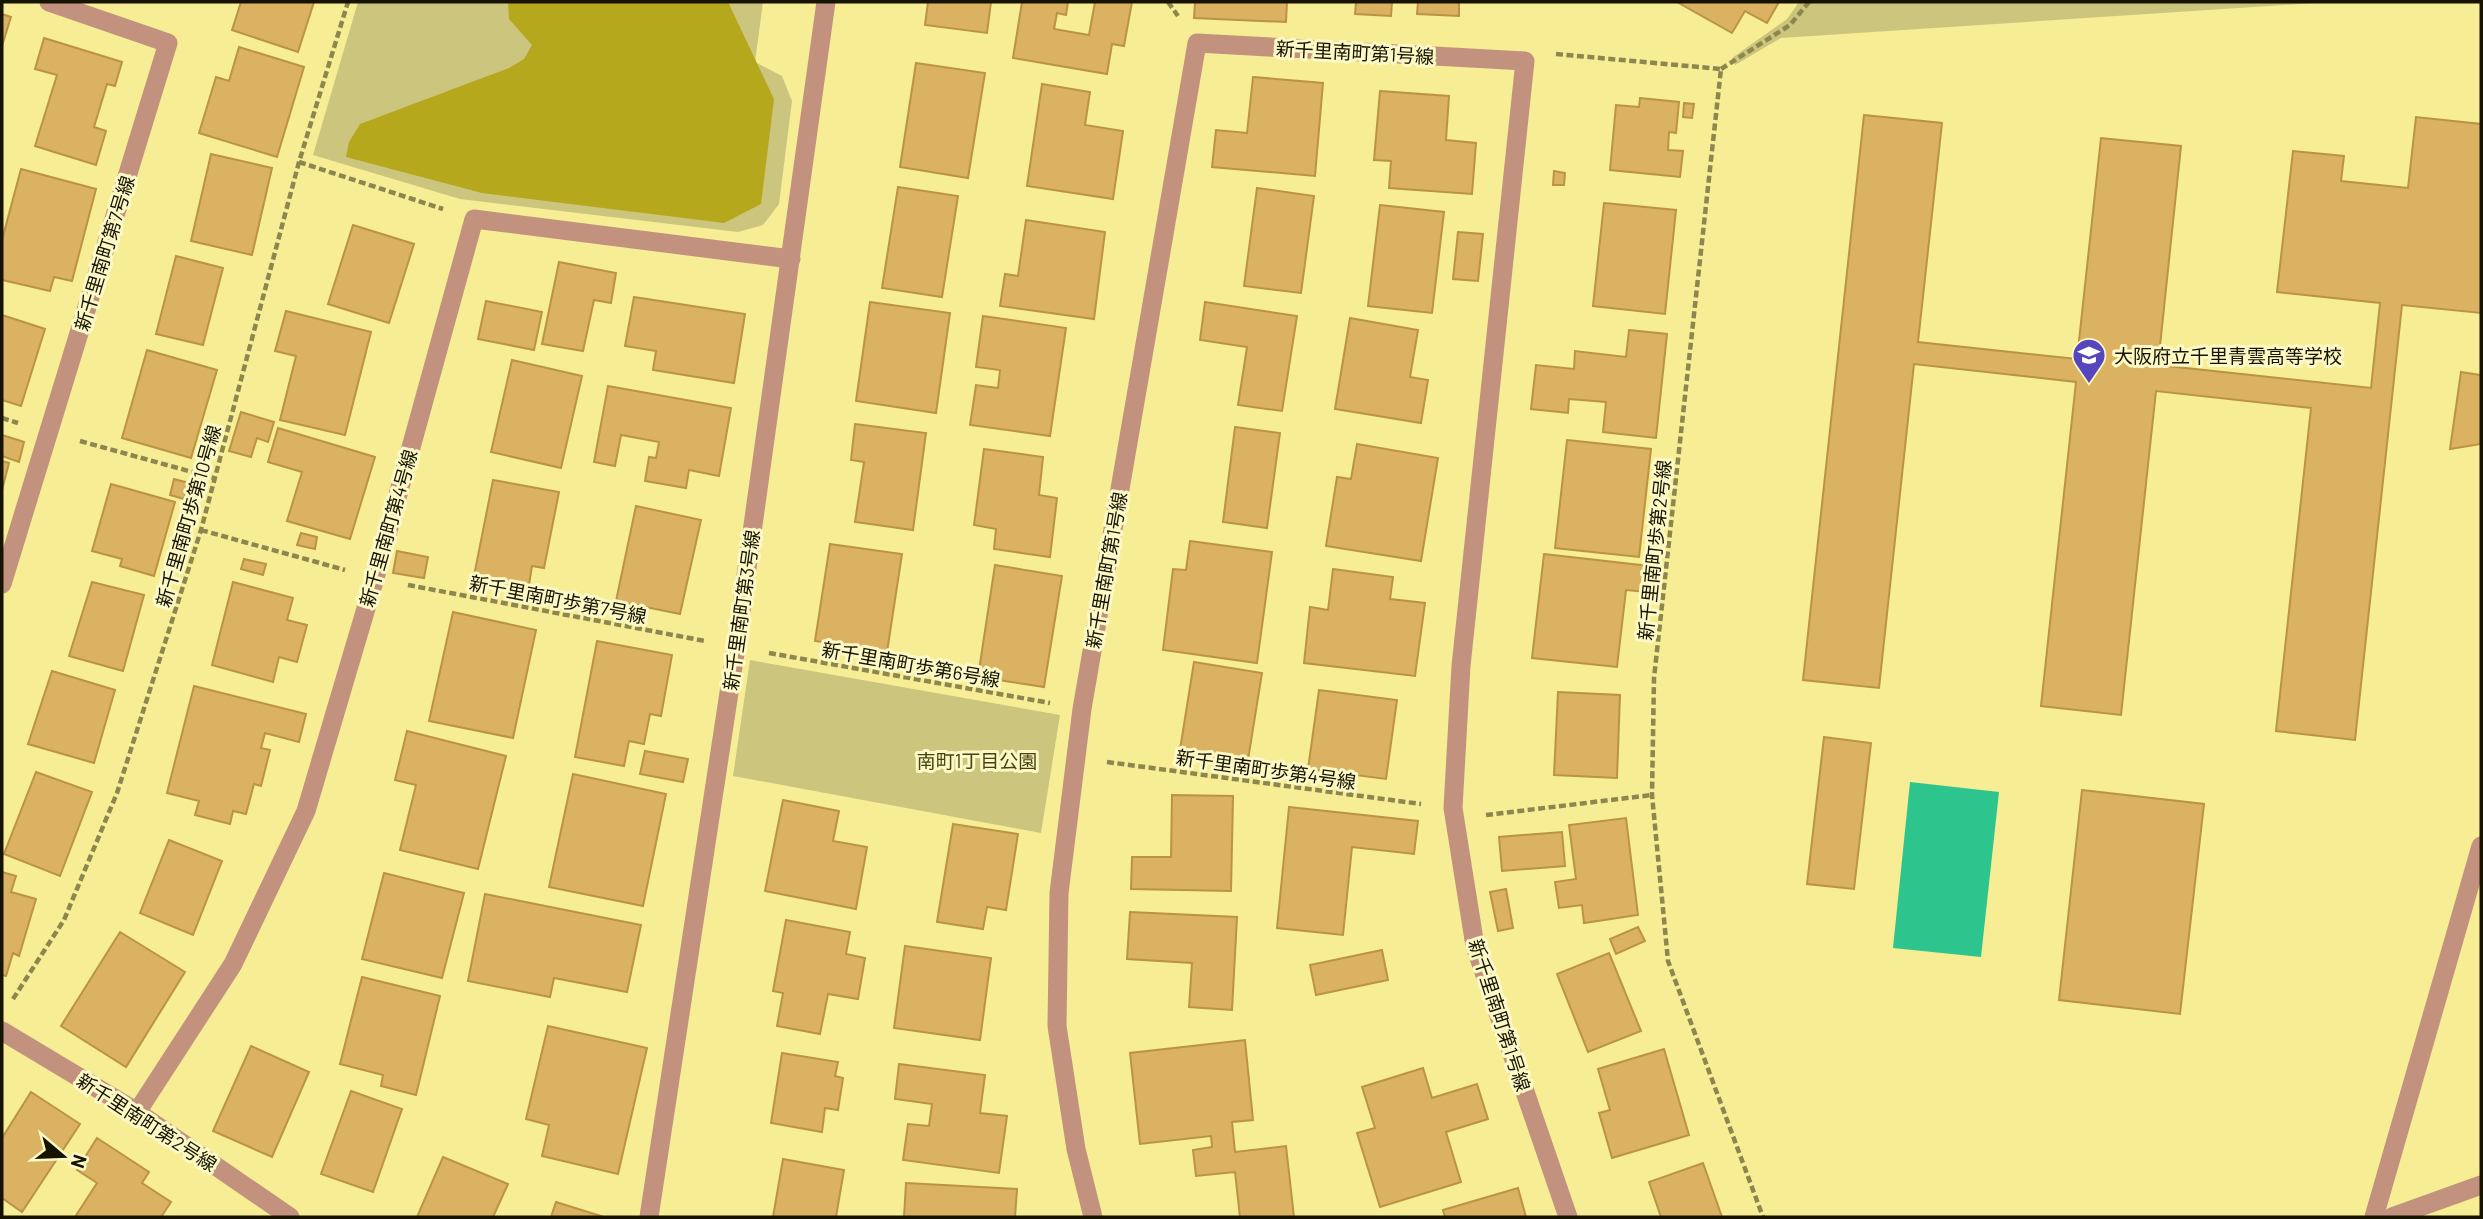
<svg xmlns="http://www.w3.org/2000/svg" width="2483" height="1219" viewBox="0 0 2483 1219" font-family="Barlow,'Noto Sans JP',sans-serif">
	<rect width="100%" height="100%" fill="#f6ed95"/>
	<!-- green -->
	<path fill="#ccc57e" d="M358 2H763L755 62 782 76 792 101 779 204 763 225 738 232 460 199 313 155Z
		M1799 2H2330L1781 38 1735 65 1732 58 1787 19Z
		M750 660 1060 715 1041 833 733 776Z"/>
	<!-- forest -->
	<path fill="#b6a81c" d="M508 2H728L774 99 761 204 724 223 482 193 346 157 349 142 360 124 509 68 524 59 532 45 509 19Z"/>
	<!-- water -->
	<path fill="#2ec48e" d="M1910 782 1999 792 1981 957 1893 948Z"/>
	<!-- building -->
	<path fill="#dab262" stroke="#bb9443" stroke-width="2" d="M241 2H314L298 52 232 30Z
		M928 2H991L987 33 925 25Z
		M1022 2H1068L1066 15 1057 13 1054 29 1089 35 1095 2H1132L1124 46 1112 44 1107 74 1013 58Z
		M1195 2H1287L1286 22 1194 18Z
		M1356 2H1392L1391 16 1355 14Z
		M1418 2H1459V16L1417 14Z
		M1677 2H1779L1767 23 1745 11 1732 33Z
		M2 14 11 17 2 46Z
		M44 38 122 62 115 86 107 84 94 127 106 131 96 165 35 146 57 75 35 69Z
		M239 47 304 67 277 157 199 133 216 77 229 81Z
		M916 63 985 73 968 178 900 167Z
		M1253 77 1323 83 1315 176 1212 167 1216 130 1247 133Z
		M1042 84 1090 92 1085 125 1123 131 1113 199 1027 186Z
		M1380 91 1449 96 1446 140 1476 143 1472 194 1389 188 1391 161 1374 160Z
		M1640 98 1679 102 1676 133 1669 132 1668 150 1683 151 1680 177 1610 170 1616 105 1639 107Z
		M1684 103 1694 104 1692 118 1683 117Z
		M1864 115 1942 123 1918 342 2077 359 2101 138 2181 146 2158 365 2371 388 2380 303 2277 292 2293 151 2344 156 2341 181 2408 188 2416 117 2481 124V313L2402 305 2355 740 2276 731 2311 408 2156 391 2121 715 2041 706 2076 382 1914 364 1879 688 1803 680Z
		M211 154 272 168 252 255 191 241Z
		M21 169 96 189 72 281 54 277 50 291 2 280V240Z
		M1554 171 1565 173 1564 185H1553Z
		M898 187 958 196 942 297 882 288Z
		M1257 188 1314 196 1301 293 1244 286Z
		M1604 203 1676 210 1665 314 1593 306Z
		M1380 205 1444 212 1432 313 1368 306Z
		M1026 220 1105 232 1094 319 1000 306 1005 274 1018 276Z
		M353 225 414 244 389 323 328 304Z
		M1458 232 1483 234 1478 281 1453 279Z
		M176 256 223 268 203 345 156 334Z
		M559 262 616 273 611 303 594 300 583 351 542 344Z
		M634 297 745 314 734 383 653 370 656 351 625 346Z
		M486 301 542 312 534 350 478 339Z
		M870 302 950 313 936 413 856 401Z
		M1205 302 1297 316 1282 411 1238 405 1247 347 1200 340Z
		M286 311 371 332 345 435 280 420 296 356 275 351Z
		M2 315 45 329 21 406 2 400Z
		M983 316 1066 328 1050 436 970 425 976 385 998 388 1000 370 976 367Z
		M1350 318 1418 330 1410 377 1428 380 1421 423 1335 409Z
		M1629 330 1667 334 1656 438 1603 432 1606 402 1569 399 1568 413 1531 409 1536 365 1574 369 1575 351 1626 357Z
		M147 350 217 370 191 458 122 438Z
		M512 360 582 376 561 468 491 452Z
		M2461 372 2481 375V444L2450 449Z
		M608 386 731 408 719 476 689 470 686 488 645 481 649 457 656 458 659 442 621 435 615 466 594 462Z
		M241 412 274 422 268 442 257 438 251 457 229 451Z
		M855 424 926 433 913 530 855 522 864 462 851 460Z
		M1235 427 1280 433 1267 528 1223 522Z
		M278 428 375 457 350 539 287 521 302 472 268 462Z
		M2 435 24 442 19 462 2 456Z
		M1567 440 1651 449 1639 557 1555 548Z
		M1357 444 1438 458 1421 561 1326 546 1337 477 1351 479Z
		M984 449 1043 457 1039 495 1057 498 1050 557 994 549 996 529 974 525Z
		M2 461 9 463 2 490Z
		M174 479 189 483 184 499 170 495Z
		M493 480 559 492 544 568 532 566 528 591 473 581Z
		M111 484 175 502 154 576 120 566 122 559 92 551Z
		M636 506 701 520 680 614 616 601Z
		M301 533 317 537 315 549 297 545Z
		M1190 541 1272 552 1257 663 1163 650 1173 569 1186 570Z
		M830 544 902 554 887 652 815 641Z
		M397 551 428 557 424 578 393 573Z
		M1544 554 1649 566 1646 592 1626 590 1617 667 1532 658Z
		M244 559 266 564 263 575 241 569Z
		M995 565 1062 576 1044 687 978 677Z
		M1333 569 1393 577 1390 599 1425 603 1415 676 1304 663 1310 607 1328 610Z
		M92 582 144 595 123 671 69 656Z
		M233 582 293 598 287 620 307 625 297 662 279 657 273 682 212 665Z
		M453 612 536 630 513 738 429 721Z
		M597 641 672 655 661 716 650 714 644 744 629 741 624 766 575 757Z
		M1194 662 1262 673 1247 766 1179 756Z
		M52 671 115 690 94 763 28 744Z
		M194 686 306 714 299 742 265 733 261 748 270 750 261 786 254 784 246 814 233 811 230 824 195 815 199 801 167 793Z
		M1319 690 1397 700 1386 779 1308 769Z
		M1558 692 1620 695 1617 778 1554 775Z
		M407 731 506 756 478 869 400 850 416 785 395 780Z
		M1824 737 1871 743 1854 889 1807 884Z
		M645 751 688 759 683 782 640 774Z
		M36 772 92 792 60 876 4 854Z
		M573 774 666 794 643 906 549 887Z
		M2082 790 2204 804 2180 1014 2059 1000Z
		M1172 795 1233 796 1231 891 1131 889 1132 857H1171Z
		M783 800 839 811 833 841 867 847 856 909 765 891Z
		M1289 807 1418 821 1414 854 1352 847 1343 935 1277 928Z
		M1626 818 1638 915 1584 923 1582 905 1559 908 1555 882 1576 879 1569 825Z
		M953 824 1018 834 1006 910 987 907 983 929 937 922Z
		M1562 832 1565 866 1502 871 1499 837Z
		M169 840 222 861 193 935 140 913Z
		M2 872 16 876 11 892 36 899 19 956 13 953 6 976 2 975Z
		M384 873 464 893 442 978 362 959Z
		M1506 889 1513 928 1498 931 1490 892Z
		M485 894 641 925 627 992 554 978 550 997 468 981Z
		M1130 912 1237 917 1232 1010 1189 1007 1192 963 1127 959Z
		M786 920 850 932 846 954 865 958 858 999 828 994 820 1034 777 1026 783 993 773 991Z
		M1638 927 1645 941 1616 954 1610 939Z
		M120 932 185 972 126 1067 61 1026Z
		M905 946 991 958 980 1040 894 1028Z
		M1382 950 1388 980 1316 995 1310 965Z
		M1609 953 1641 1031 1588 1052 1557 974Z
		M362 977 440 996 416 1095 381 1086 383 1075 340 1064Z
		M548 1026 647 1048 618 1174 542 1156 549 1125 526 1119Z
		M1245 1040 1253 1120 1232 1122 1235 1152 1286 1146 1294 1217H1240L1235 1172 1196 1176 1193 1150 1212 1147 1211 1136 1140 1144 1130 1053Z
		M251 1046 309 1072 272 1157 213 1131Z
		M1664 1049 1689 1135 1612 1158 1599 1113 1610 1110 1598 1069Z
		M782 1053 838 1062 835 1076 843 1078 838 1110 825 1108 822 1132 771 1123Z
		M899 1064 985 1075 980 1113 1007 1116 999 1173 903 1160 908 1124 929 1126 932 1104 895 1099Z
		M1423 1068 1432 1098 1477 1084 1488 1119 1446 1132 1461 1182 1380 1207 1357 1133 1375 1128 1362 1087Z
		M351 1091 402 1109 373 1192 321 1174Z
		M31 1092 80 1124 22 1212 2 1198V1138Z
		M97 1138 149 1172 142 1183 171 1202 161 1217H75L97 1183 77 1170Z
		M443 1157 508 1184 493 1217H417Z
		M783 1159 844 1170 836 1217H773Z
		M1703 1163 1722 1217H1661L1649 1182Z
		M906 1183 1017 1189 1015 1217H904Z
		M1518 1188 1526 1217H1445L1443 1210Z
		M556 1202 604 1217H551Z"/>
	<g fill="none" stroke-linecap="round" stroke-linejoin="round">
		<!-- path -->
		<path stroke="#8d874f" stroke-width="4.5" stroke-dasharray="7 3.5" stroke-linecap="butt" d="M1168 2 1178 16
			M1556 54 1721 69 1654 678 1652 795 1668 961 1763 1217
			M1721 69 1790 25 1809 2
			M299 162 443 209
			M2 418 18 423
			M80 441 214 478
			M201 530 345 570
			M408 585 705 641
			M769 653 1050 703
			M1107 762 1421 804
			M1486 815 1652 795
			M13 999 64 920 117 793 201 530 299 162 348 2"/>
		<!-- service -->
		<path stroke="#c2927e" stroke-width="19" d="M2374 1217 2481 846"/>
		<!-- minor -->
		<path stroke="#c2927e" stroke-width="19" d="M2 584 168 43 49 2
			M2 1031 137 1112 290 1217
			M137 1112 233 964 306 811 375 578 474 219 791 259
			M649 1217 736 647 826 2
			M1093 1217 1076 1149 1057 1026 1059 893 1082 709 1197 43 1525 61 1461 666 1453 808 1475 946 1568 1217"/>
		<!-- tertiary -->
		<path stroke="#c2927e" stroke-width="19" d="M2392 1217 2481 1185"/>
	</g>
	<!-- icons -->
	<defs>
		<symbol id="school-pin" viewBox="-11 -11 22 30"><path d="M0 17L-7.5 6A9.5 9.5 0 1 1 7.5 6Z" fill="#5646be" stroke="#fdf9c6"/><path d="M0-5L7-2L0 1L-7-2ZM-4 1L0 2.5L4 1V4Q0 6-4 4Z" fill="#fff"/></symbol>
	</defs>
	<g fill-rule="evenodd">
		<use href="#school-pin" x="2070" y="336" width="38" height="52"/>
	</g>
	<g text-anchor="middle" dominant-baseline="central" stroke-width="6" stroke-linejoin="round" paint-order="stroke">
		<!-- street labels -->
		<g font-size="19" fill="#161300" stroke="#fdf9c6">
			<text transform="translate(1355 52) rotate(3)">新千里南町第1号線</text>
			<text transform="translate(104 253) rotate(-73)">新千里南町第7号線</text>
			<text transform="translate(188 516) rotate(-74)">新千里南町歩第10号線</text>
			<text transform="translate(388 528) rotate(-74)">新千里南町第4号線</text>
			<text transform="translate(1654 550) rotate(-84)">新千里南町歩第2号線</text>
			<text transform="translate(1106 570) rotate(-80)">新千里南町第1号線</text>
			<text transform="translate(558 599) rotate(11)">新千里南町歩第7号線</text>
			<text transform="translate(741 610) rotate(-82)">新千里南町第3号線</text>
			<text transform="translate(911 664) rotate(10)">新千里南町歩第6号線</text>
			<text transform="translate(1266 769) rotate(8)">新千里南町歩第4号線</text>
			<text transform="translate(1500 1015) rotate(72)">新千里南町第1号線</text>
			<text transform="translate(147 1122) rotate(33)">新千里南町第2号線</text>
		</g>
		<!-- poi labels -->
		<g font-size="19" fill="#161300" stroke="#fdf9c6" text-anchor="start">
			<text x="2114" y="355">大阪府立千里青雲高等学校</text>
		</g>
		<!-- park labels -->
		<g font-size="19" fill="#48420d" stroke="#fdf9c6">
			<text x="977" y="760">南町1丁目公園</text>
		</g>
	</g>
	<!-- border -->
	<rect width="2483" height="1219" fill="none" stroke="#161300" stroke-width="7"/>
	<!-- north arrow -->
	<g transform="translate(63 1156) rotate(109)" stroke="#fdf9c6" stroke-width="5" paint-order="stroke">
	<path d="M0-5L12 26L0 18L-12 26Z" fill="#161300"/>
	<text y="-10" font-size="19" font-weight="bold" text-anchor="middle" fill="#161300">N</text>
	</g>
</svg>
